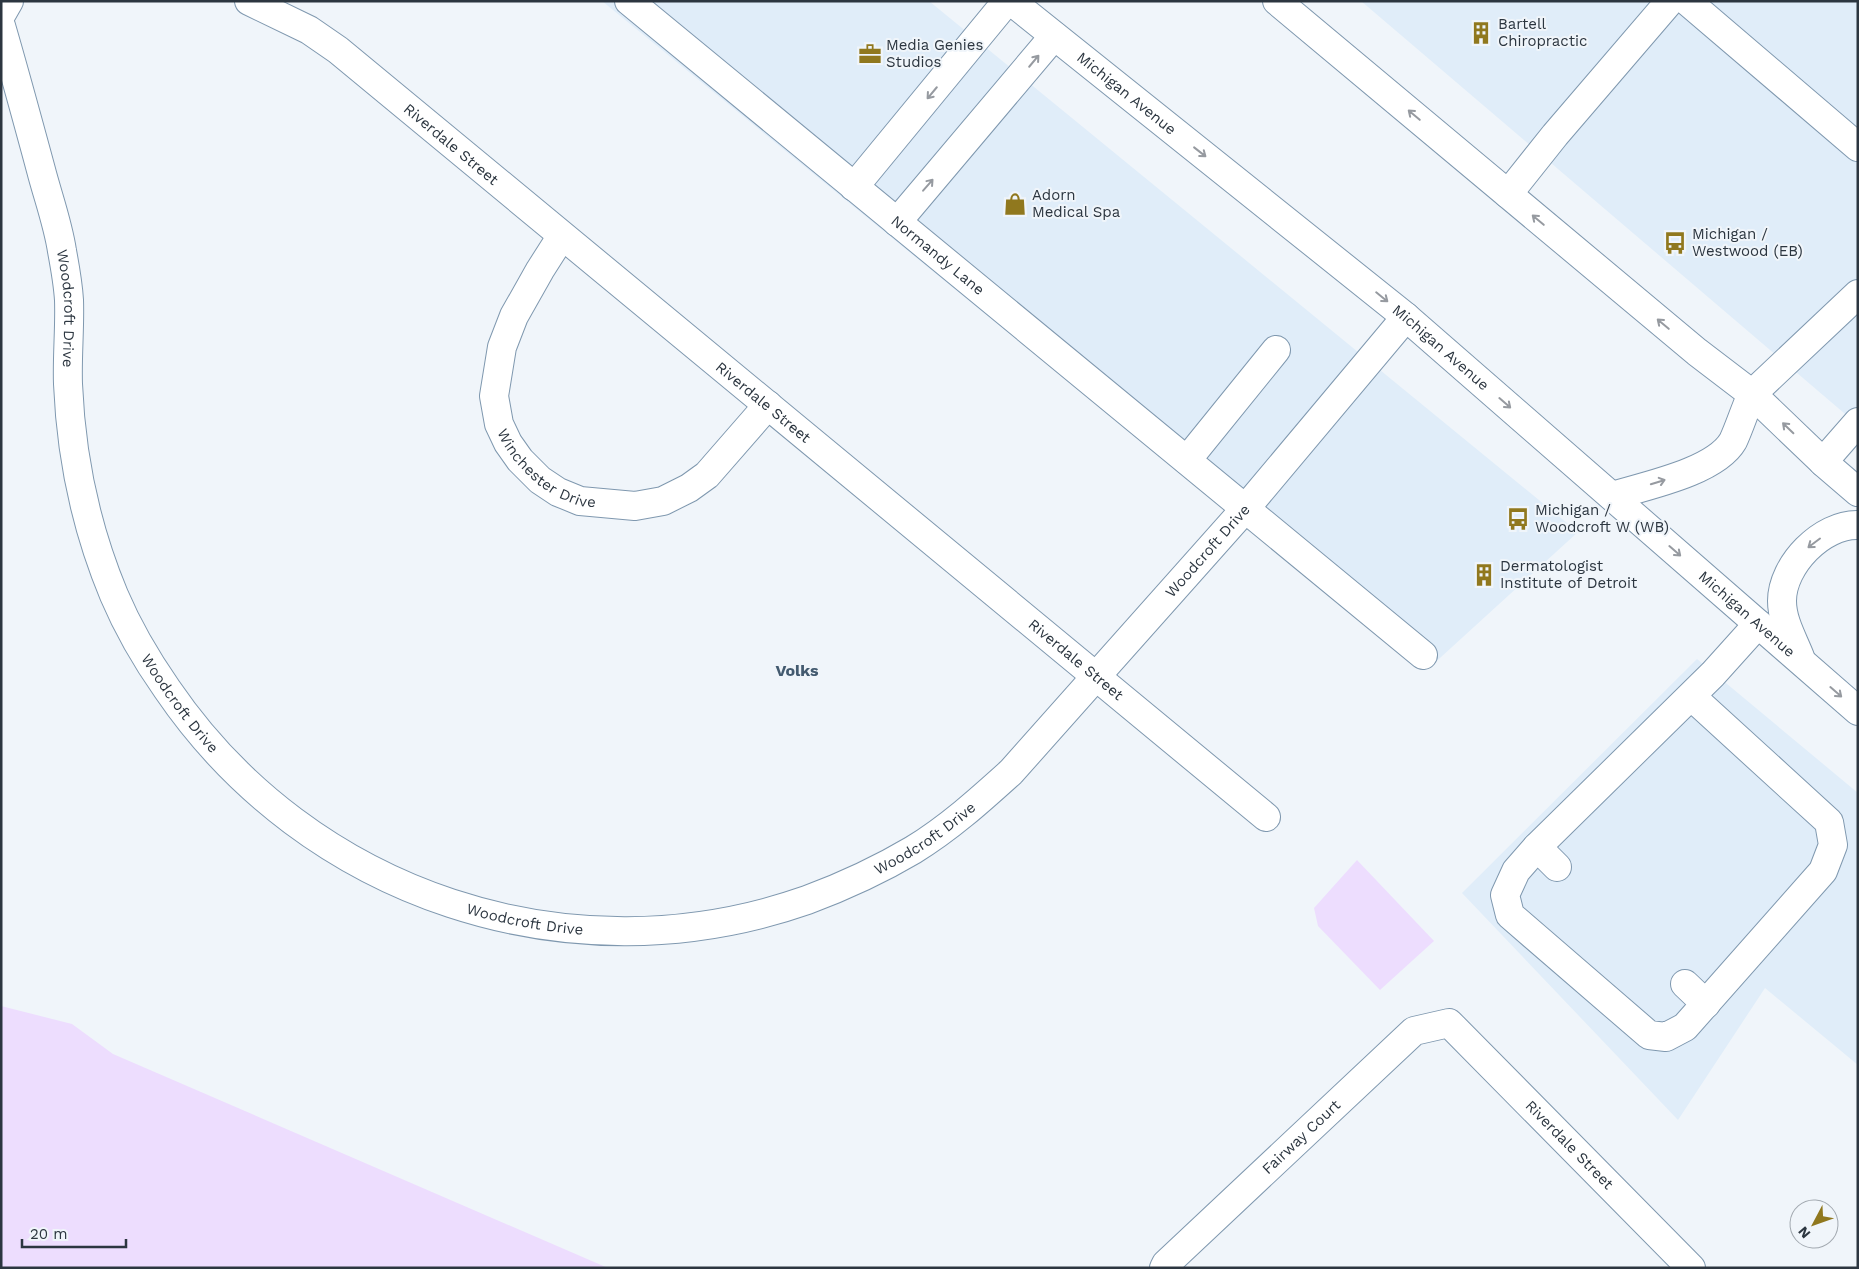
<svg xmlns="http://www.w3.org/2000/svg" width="1859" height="1269" viewBox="0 0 1859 1269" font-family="'Work Sans',sans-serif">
	<rect width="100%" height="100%" fill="#f0f5fa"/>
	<!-- built -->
	<path fill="#e0edf9" d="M602 1H929L1578 532 1429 668 1307 575 1202 491Z
		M1361 1H1858V425Z
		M1697 659 1858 793V1065L1765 988 1678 1120 1462 893Z"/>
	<!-- green -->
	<path fill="#edddfe" d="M1357 860 1434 941 1380 990 1318 926 1314 908Z
		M1 1006 72 1024 113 1054 608 1268H1Z"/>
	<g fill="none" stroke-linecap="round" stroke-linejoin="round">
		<defs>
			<g id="minor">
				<path id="s1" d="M249 1 309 30 338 50C646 308 958 561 1266 817"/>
				<path id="s2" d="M629 1 1423 655"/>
				<path d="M1687 1 1858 147"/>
				<path d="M1 15 9 1"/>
				<path id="s3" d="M1 26C15 74 28 122 41 170 48 197 58 224 62 251 65 267 68 284 69 300 70 328 67 356 68 384 71 456 86 528 114 595 128 628 146 659 167 689 308 896 570 983 807 900 842 887 881 869 913 850 949 828 980 800 1011 772L1245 509 1406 317"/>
				<path d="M854 187 1007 1"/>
				<path d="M1508 194 1555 135 1670 1"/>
				<path d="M897 222 1054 36"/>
				<path id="s4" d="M561 237 540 270 514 316 502 347 494 396 499 424 508 443 520 460 540 480 558 492 580 501 635 506 663 501 689 488 707 475 768 405"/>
				<path d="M1752 394 1858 294"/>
				<path d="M1187 460 1276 350"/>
				<path d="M1823 462 1858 422"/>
				<path d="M1691 696 1829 822 1833 845 1823 871 1685 1027 1666 1037 1649 1035 1510 915 1505 895 1516 871 1537 847 1713 674 1758 624"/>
				<path d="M1537 847 1557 867"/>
				<path d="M1685 984 1706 1004"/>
				<path id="s5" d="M1164 1268 1166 1264 1414 1031 1449 1023 1691 1268"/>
			</g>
			<g id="major">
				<path id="s6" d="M1011 1 1406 317 1858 711"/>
				<path d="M1277 1 1697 352 1752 394 1823 462 1858 492"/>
				<path d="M1612 496C1645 486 1715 472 1733 441 1740 426 1745 409 1752 394"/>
				<path d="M1800 657C1793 639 1782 621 1782 601 1782 565 1822 524 1858 525"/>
			</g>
		</defs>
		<!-- minor casing -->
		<use href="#minor" stroke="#7f98af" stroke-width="30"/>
		<!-- major casing -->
		<use href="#major" stroke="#7f98af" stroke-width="30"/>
		<!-- minor -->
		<use href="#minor" stroke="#fff" stroke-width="28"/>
		<!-- major -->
		<use href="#major" stroke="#fff" stroke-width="28"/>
	</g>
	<!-- one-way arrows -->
	<defs><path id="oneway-shaft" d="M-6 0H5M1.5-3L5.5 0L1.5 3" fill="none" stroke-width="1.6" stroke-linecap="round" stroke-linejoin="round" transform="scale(1.25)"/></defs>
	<g stroke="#969aa0">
		<use href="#oneway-shaft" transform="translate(1034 61) rotate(-50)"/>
		<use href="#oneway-shaft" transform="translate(932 93) rotate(130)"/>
		<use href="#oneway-shaft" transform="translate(1414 115) rotate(-140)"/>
		<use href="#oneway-shaft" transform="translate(1200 152) rotate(38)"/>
		<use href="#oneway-shaft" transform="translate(928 185) rotate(-49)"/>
		<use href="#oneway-shaft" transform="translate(1538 220) rotate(-140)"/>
		<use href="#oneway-shaft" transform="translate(1382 297) rotate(39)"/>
		<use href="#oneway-shaft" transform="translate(1663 324) rotate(-140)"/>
		<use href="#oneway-shaft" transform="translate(1505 403) rotate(41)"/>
		<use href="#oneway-shaft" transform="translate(1788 428) rotate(-136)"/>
		<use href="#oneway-shaft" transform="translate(1658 482) rotate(-17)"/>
		<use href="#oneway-shaft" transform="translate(1814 543) rotate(143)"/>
		<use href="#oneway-shaft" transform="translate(1675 551) rotate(41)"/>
		<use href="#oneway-shaft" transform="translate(1836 692) rotate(41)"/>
	</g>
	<!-- icons -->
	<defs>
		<symbol id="building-bare" viewBox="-9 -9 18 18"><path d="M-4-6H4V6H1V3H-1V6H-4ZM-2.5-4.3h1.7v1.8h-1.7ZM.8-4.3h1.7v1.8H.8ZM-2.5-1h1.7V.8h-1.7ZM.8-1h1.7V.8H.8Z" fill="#90781e" stroke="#f0f5fa" stroke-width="2.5" paint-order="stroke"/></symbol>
		<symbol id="office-bare" viewBox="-9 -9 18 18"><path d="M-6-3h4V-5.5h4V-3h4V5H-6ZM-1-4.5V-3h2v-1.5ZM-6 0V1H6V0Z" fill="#90781e" stroke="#f0f5fa" stroke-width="2.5" paint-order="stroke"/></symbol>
		<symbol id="shop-bare" viewBox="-9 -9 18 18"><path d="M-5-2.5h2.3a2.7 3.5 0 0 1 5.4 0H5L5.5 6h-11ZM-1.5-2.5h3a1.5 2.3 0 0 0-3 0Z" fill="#90781e" stroke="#f0f5fa" stroke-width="2.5" paint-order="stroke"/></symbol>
		<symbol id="bus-bare" viewBox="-9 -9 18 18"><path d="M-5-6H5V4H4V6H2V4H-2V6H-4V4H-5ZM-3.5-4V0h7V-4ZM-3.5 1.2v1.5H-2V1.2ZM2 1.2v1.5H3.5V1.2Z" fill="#90781e" stroke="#f0f5fa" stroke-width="2.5" paint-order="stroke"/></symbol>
	</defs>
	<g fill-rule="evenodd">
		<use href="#building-bare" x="1465" y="17" width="32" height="32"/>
		<use href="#office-bare" x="854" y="38" width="32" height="32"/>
		<use href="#shop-bare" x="999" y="188" width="32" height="32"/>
		<use href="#bus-bare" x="1659" y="227" width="32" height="32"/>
		<use href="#bus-bare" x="1502" y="503" width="32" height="32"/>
		<use href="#building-bare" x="1468" y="559" width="32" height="32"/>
	</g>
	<g text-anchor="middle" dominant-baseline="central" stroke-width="4" stroke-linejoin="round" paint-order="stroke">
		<!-- poi labels -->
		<g font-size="15" fill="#2c3640" stroke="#f0f5fa" text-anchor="start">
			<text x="1498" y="24">Bartell<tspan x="1498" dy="17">Chiropractic</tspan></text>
			<text x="886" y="45">Media Genies<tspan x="886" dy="17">Studios</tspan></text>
			<text x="1032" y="195">Adorn<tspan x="1032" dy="17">Medical Spa</tspan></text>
			<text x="1692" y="234">Michigan /<tspan x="1692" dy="17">Westwood (EB)</tspan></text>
			<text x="1535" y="510">Michigan /<tspan x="1535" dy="17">Woodcroft W (WB)</tspan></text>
			<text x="1500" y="566">Dermatologist<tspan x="1500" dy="17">Institute of Detroit</tspan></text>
		</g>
		<!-- street labels -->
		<g font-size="15" fill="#2c3640" stroke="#f0f5fa">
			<text stroke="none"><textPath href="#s6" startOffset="148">Michigan Avenue</textPath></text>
			<text stroke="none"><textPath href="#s1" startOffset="249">Riverdale Street</textPath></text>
			<text stroke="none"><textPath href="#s2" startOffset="400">Normandy Lane</textPath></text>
			<text stroke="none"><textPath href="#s3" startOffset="291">Woodcroft Drive</textPath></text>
			<text stroke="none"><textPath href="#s6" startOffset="552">Michigan Avenue</textPath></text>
			<text stroke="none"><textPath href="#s1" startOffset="654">Riverdale Street</textPath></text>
			<text stroke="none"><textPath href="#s4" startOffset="272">Winchester Drive</textPath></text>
			<text stroke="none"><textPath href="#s3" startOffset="1955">Woodcroft Drive</textPath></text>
			<text stroke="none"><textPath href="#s6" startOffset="958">Michigan Avenue</textPath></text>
			<text stroke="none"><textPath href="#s1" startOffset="1059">Riverdale Street</textPath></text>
			<text stroke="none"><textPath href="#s3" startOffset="711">Woodcroft Drive</textPath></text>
			<text stroke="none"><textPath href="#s3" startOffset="1550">Woodcroft Drive</textPath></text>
			<text stroke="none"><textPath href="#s3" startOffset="1130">Woodcroft Drive</textPath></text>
			<text stroke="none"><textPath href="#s5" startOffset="190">Fairway Court</textPath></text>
			<text stroke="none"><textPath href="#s5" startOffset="552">Riverdale Street</textPath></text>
		</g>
		<!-- neighbourhood labels -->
		<g font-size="16" font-weight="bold" fill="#435a6f" stroke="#f0f5fa">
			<text x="797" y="670">Volks</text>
		</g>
	</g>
	<!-- border -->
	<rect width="1859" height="1269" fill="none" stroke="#2c3640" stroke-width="5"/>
	<!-- north arrow -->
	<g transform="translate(1814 1224) rotate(229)"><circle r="24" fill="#f0f5fa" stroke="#a2a9b0"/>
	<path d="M0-4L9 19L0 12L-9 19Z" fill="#90781e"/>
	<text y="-8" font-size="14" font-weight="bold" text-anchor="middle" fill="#2c3640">N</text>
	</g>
	<!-- scale -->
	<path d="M22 1239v8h104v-8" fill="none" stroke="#2c3640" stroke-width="2.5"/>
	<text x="30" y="1239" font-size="15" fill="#2c3640" stroke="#f0f5fa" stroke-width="4" paint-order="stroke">20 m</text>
</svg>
